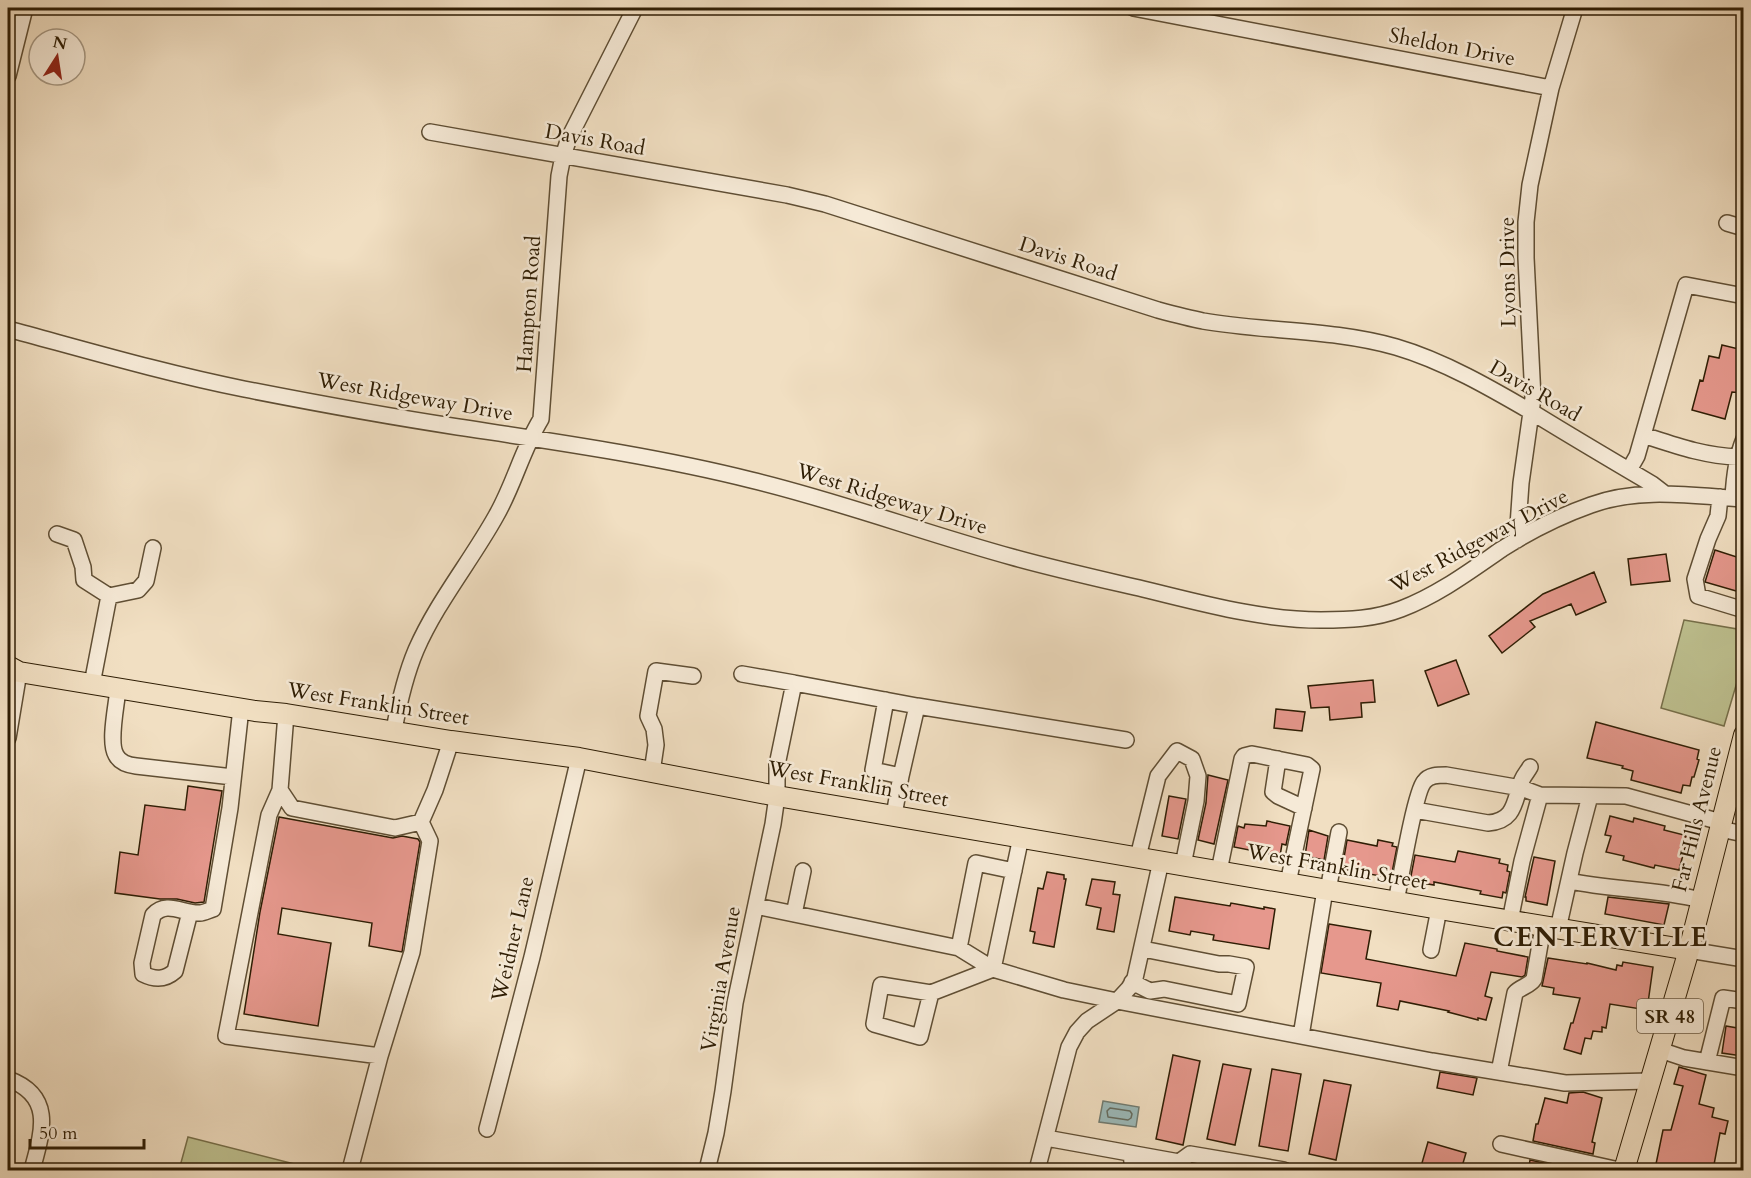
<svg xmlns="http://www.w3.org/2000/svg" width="1751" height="1178" viewBox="0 0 1751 1178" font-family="Cardo,serif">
	<rect width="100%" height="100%" fill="#f1dfc2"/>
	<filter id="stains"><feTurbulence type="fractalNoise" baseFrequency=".00333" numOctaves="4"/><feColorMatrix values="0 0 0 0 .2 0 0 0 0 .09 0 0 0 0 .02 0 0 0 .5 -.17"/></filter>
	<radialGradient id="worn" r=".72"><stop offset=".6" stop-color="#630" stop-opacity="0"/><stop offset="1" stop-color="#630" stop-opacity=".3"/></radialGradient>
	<!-- green -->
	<path fill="#bec190" stroke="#766f4a" stroke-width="1.5" d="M1684 620 1743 630V662L1724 726 1661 708Z
		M188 1137 318 1170H179Z"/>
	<!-- water -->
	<path fill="#9cbbbb" stroke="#707c72" stroke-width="1.5" d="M1103 1101 1139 1107 1136 1127 1099 1122Z"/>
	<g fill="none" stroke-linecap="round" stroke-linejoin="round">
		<!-- shore -->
		<path stroke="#656c60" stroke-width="1.5" d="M1110 1108 1130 1111 1132 1114 1131 1118 1128 1120 1108 1117 1107 1111Z"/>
	</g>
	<!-- building -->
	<path fill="#e6988d" stroke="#2e1d04" stroke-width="1.5" d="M1722 345 1743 350V393L1732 392 1725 419 1692 410 1700 380 1703 381 1709 356 1719 358Z
		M1715 550 1743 559V593L1705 582Z
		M1666 554 1670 581 1631 585 1628 559Z
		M1594 572 1606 602 1576 615 1571 604 1530 621 1535 627 1502 653 1489 636 1543 594Z
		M1456 660 1469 694 1438 706 1425 671Z
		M1373 680 1375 702 1361 703 1362 717 1330 720 1329 707 1311 708 1308 686Z
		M1276 709 1305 712 1302 731 1274 728Z
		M1596 722 1699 750 1697 759 1699 760 1694 777H1692L1690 786 1683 785 1681 793 1631 780 1633 771 1622 768 1623 766 1587 758Z
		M1208 775 1228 780 1214 844 1198 840 1206 803Z
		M188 786 222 791 204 902 195 903 177 899H160L115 893 120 852 138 855 145 805 185 810Z
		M1169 796 1186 799 1178 839 1162 836Z
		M1610 816 1633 822 1634 818 1665 826 1664 830 1688 836 1679 870 1655 865 1654 868 1623 860 1624 856 1606 852 1611 836 1605 835Z
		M279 817 393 838 402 836 418 839 420 842 402 952 369 946 372 923 282 908 278 934 331 943 318 1026 244 1014 260 912Z
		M1267 821 1290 826 1286 845 1282 844 1280 856 1234 847 1238 826 1244 828 1245 824 1266 826Z
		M1309 830 1328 836 1324 860 1305 856Z
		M1347 840 1377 846 1378 840 1393 843 1392 846 1397 847 1391 878 1342 869Z
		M1458 851 1500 859 1499 863 1508 865 1507 871 1510 872 1506 893 1503 892 1502 898 1480 894 1481 891 1434 882V885L1410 881 1415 855 1455 862Z
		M1534 857 1555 861 1547 905 1526 901V897H1525Z
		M1047 872 1064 875V879H1066L1054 947 1033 943 1035 932 1030 931 1038 888 1043 889Z
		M1092 879 1115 882 1113 894 1120 895 1114 932 1097 929 1101 908 1086 905Z
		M1175 897 1230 906 1231 903 1264 909V907L1275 909 1269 949 1213 940 1214 935 1191 931 1190 935 1169 931Z
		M1608 897 1669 904 1664 925 1605 914Z
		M1329 924 1371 931 1366 959 1456 976 1465 943 1497 949V951L1528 957 1525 975 1522 977 1491 972 1485 996 1492 998 1486 1020 1478 1018V1020L1448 1012 1449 1011 1400 1001 1398 1010 1377 1006 1381 983 1321 973Z
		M1548 958 1587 964V963L1616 970 1617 965 1622 966 1623 962 1653 967 1647 1010 1610 1004 1606 1028 1602 1027V1032L1593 1031 1591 1039 1585 1038 1581 1054 1564 1049 1571 1023H1573L1580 998 1553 994 1554 988 1542 986Z
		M1726 1026 1743 1029V1048L1742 1056 1722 1053Z
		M1173 1055 1200 1061 1183 1145 1156 1139Z
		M1223 1064 1251 1069 1235 1145 1207 1139Z
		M1679 1067 1706 1075 1699 1104 1714 1108 1712 1117 1728 1121 1725 1134 1720 1133 1713 1170H1682L1656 1164 1663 1130H1671L1683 1086 1674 1084Z
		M1272 1069 1301 1074 1288 1151 1259 1146Z
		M1440 1072 1477 1078 1473 1095 1437 1088Z
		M1324 1080 1351 1085 1336 1160 1309 1154Z
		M1583 1092 1602 1098 1592 1142 1595 1143 1593 1154 1533 1141 1536 1124H1538L1545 1098 1567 1103 1569 1093Z
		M1428 1142 1466 1153 1461 1170H1420Z
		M1530 1160 1576 1170H1546L1529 1167Z"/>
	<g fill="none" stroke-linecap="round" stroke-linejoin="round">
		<defs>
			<path id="minor" d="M1133 8 1551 88
				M8 76 25 8
				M430 132 787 195 825 204 1158 310C1173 314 1188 318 1203 321 1267 332 1333 329 1396 347 1444 361 1492 389 1535 414 1574 438 1613 461 1652 484L1665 494
				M1727 223 1744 228
				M8 329C86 350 164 373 244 389 315 403 386 416 458 427 556 442 655 456 751 480 839 501 924 533 1012 557 1055 569 1100 579 1143 589 1201 603 1261 620 1321 620 1349 620 1375 619 1401 609 1438 595 1470 571 1502 549 1530 531 1560 516 1591 505 1639 487 1694 496 1744 499
				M1643 435C1674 445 1704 456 1738 457
				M1629 470 1637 456 1686 285 1744 296
				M1720 497 1718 516 1708 539 1695 579 1698 596 1744 610
				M1733 498C1734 478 1736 458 1744 439
				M57 534 74 540 83 567 84 580 109 596
				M1517 540 1521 483 1533 398 1526 258V222L1530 185 1551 88 1575 8
				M794 683 917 706 1126 740
				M92 684 109 596 138 590 146 581 153 548
				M118 688C117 704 108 742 116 755 120 763 128 765 136 766L233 777
				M886 700 873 770 901 776 917 706
				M286 714 280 790 292 808 395 828 421 822 435 790 451 741
				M394 730C399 703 405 676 416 650 437 602 471 561 496 516 514 485 522 450 541 419L559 176 563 156 569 138 635 8
				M8 738 19 672
				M1278 759 1273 792 1278 796 1304 808
				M652 772 656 745 654 729 648 716 656 671 693 676
				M280 790 269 815 226 1036 380 1056
				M1415 810 1488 823C1516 821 1514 800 1522 780 1524 775 1528 771 1530 767
				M894 815 901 776
				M1720 829 1744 834
				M1021 837 993 969 1064 990 1117 1001 1432 1061 1565 1083 1650 1081
				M1138 857 1158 776 1177 751 1192 759 1198 776 1196 801 1183 865
				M1219 871 1242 759 1244 756 1252 754 1307 765 1312 769 1288 883
				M1569 881C1613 890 1657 889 1701 900
				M1328 890 1339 832
				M1396 902C1400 882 1415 792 1424 782 1429 775 1438 775 1446 775L1521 788 1540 795 1626 796 1721 822
				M756 906 959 948 976 863 1014 871
				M190 912 175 971C165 980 155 980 143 974L142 963 153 915C167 900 183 914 200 913 204 913 209 910 213 909L230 808 241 708
				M794 914 803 871
				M1510 921 1522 861 1540 795
				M1558 929 1575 853 1590 796
				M959 948 993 969
				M1431 950 1439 909
				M1689 950 1744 959
				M1132 982 1150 991 1164 989 1238 1004 1246 967 1229 964H1219L1143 949
				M931 993 920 1037 874 1024 881 985 931 993 993 969
				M1301 1036 1325 890
				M1660 1050 1684 1058 1744 1068
				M1707 1062 1723 998 1744 1001
				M1499 1072 1515 993C1520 987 1530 986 1534 979L1543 927
				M8 1079C55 1096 42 1133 32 1170
				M487 1129 532 957 579 758
				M1046 1138 1179 1162 1190 1154 1284 1170
				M1501 1144 1619 1170
				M1131 1154 1133 1170
				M350 1170 380 1056 412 952 430 841 421 822
				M707 1170 716 1133 723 1091 735 1003 773 824 777 796V765L794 683 742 674
				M1037 1170 1069 1047 1077 1032 1087 1021 1117 1001 1129 988 1135 978 1161 861"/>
			<path id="major" d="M8 666 19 672 255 711 286 714 451 741 579 758 777 796 1439 909 1689 950
				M1624 1170 1689 950 1744 735"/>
		</defs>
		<!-- minor casing -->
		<use href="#minor" stroke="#5f4e34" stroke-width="18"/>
		<!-- major casing -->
		<use href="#major" stroke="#2e1d04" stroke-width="22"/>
		<!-- minor -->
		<use href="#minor" stroke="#f6ead7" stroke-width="15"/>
		<!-- major -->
		<use href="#major" stroke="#f1dfc2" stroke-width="20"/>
	</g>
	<g text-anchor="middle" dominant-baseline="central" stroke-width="5" stroke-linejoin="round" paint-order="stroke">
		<!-- shield labels -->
		<rect fill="#f6ead7" stroke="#6a5a43" stroke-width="1.5" x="1637" y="999" width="66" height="34" rx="4.5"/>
		<g font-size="20" font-weight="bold" fill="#2e1d04">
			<text x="1670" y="1016">SR 48</text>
		</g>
		<!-- street labels -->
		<g font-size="21" fill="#2e1d04" stroke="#f6ead7">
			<text transform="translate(1452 47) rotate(11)">Sheldon Drive</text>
			<text transform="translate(595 140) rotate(10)">Davis Road</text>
			<text transform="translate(1068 259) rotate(18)">Davis Road</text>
			<text transform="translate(1508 272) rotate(-91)">Lyons Drive</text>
			<text transform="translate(529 304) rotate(-86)">Hampton Road</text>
			<text transform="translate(1535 391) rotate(30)">Davis Road</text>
			<text transform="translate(415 397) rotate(10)">West Ridgeway Drive</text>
			<text transform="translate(892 499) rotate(17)">West Ridgeway Drive</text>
			<text transform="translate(1479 541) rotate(-28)">West Ridgeway Drive</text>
			<text transform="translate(378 704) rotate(9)">West Franklin Street</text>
			<text transform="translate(858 784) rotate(10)">West Franklin Street</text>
			<text transform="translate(1697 819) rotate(-76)">Far Hills Avenue</text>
			<text transform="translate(1337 867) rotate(10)">West Franklin Street</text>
			<text transform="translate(513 939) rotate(-77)">Weidner Lane</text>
			<text transform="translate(721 979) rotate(-80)">Virginia Avenue</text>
		</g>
		<!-- district labels -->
		<g font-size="27" font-weight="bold" letter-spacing="1.5" fill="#2e1d04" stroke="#f6ead7">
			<text x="1601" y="937">CENTERVILLE</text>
		</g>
	</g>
	<!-- margin -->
	<rect width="1751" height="1178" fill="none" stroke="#f1dfc2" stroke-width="30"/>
	<rect x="9" y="9" width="1733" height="1160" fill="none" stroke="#2e1d04" stroke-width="3"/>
	<rect x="15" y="15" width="1721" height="1148" fill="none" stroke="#2e1d04" stroke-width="1.5"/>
	<!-- north arrow -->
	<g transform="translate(57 57) rotate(12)"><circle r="28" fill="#f6ead7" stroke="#a69883" stroke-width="1.5"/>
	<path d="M0-4.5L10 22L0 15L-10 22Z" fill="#8f2418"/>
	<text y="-9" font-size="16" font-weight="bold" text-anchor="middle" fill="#2e1d04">N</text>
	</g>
	<!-- scale -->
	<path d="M30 1139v9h114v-9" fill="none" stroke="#2e1d04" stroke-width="3"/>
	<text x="39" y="1139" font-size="18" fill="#2e1d04" stroke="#f6ead7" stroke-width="4.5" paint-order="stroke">50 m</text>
	<rect width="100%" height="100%" filter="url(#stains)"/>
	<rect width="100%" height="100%" fill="url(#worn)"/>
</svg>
